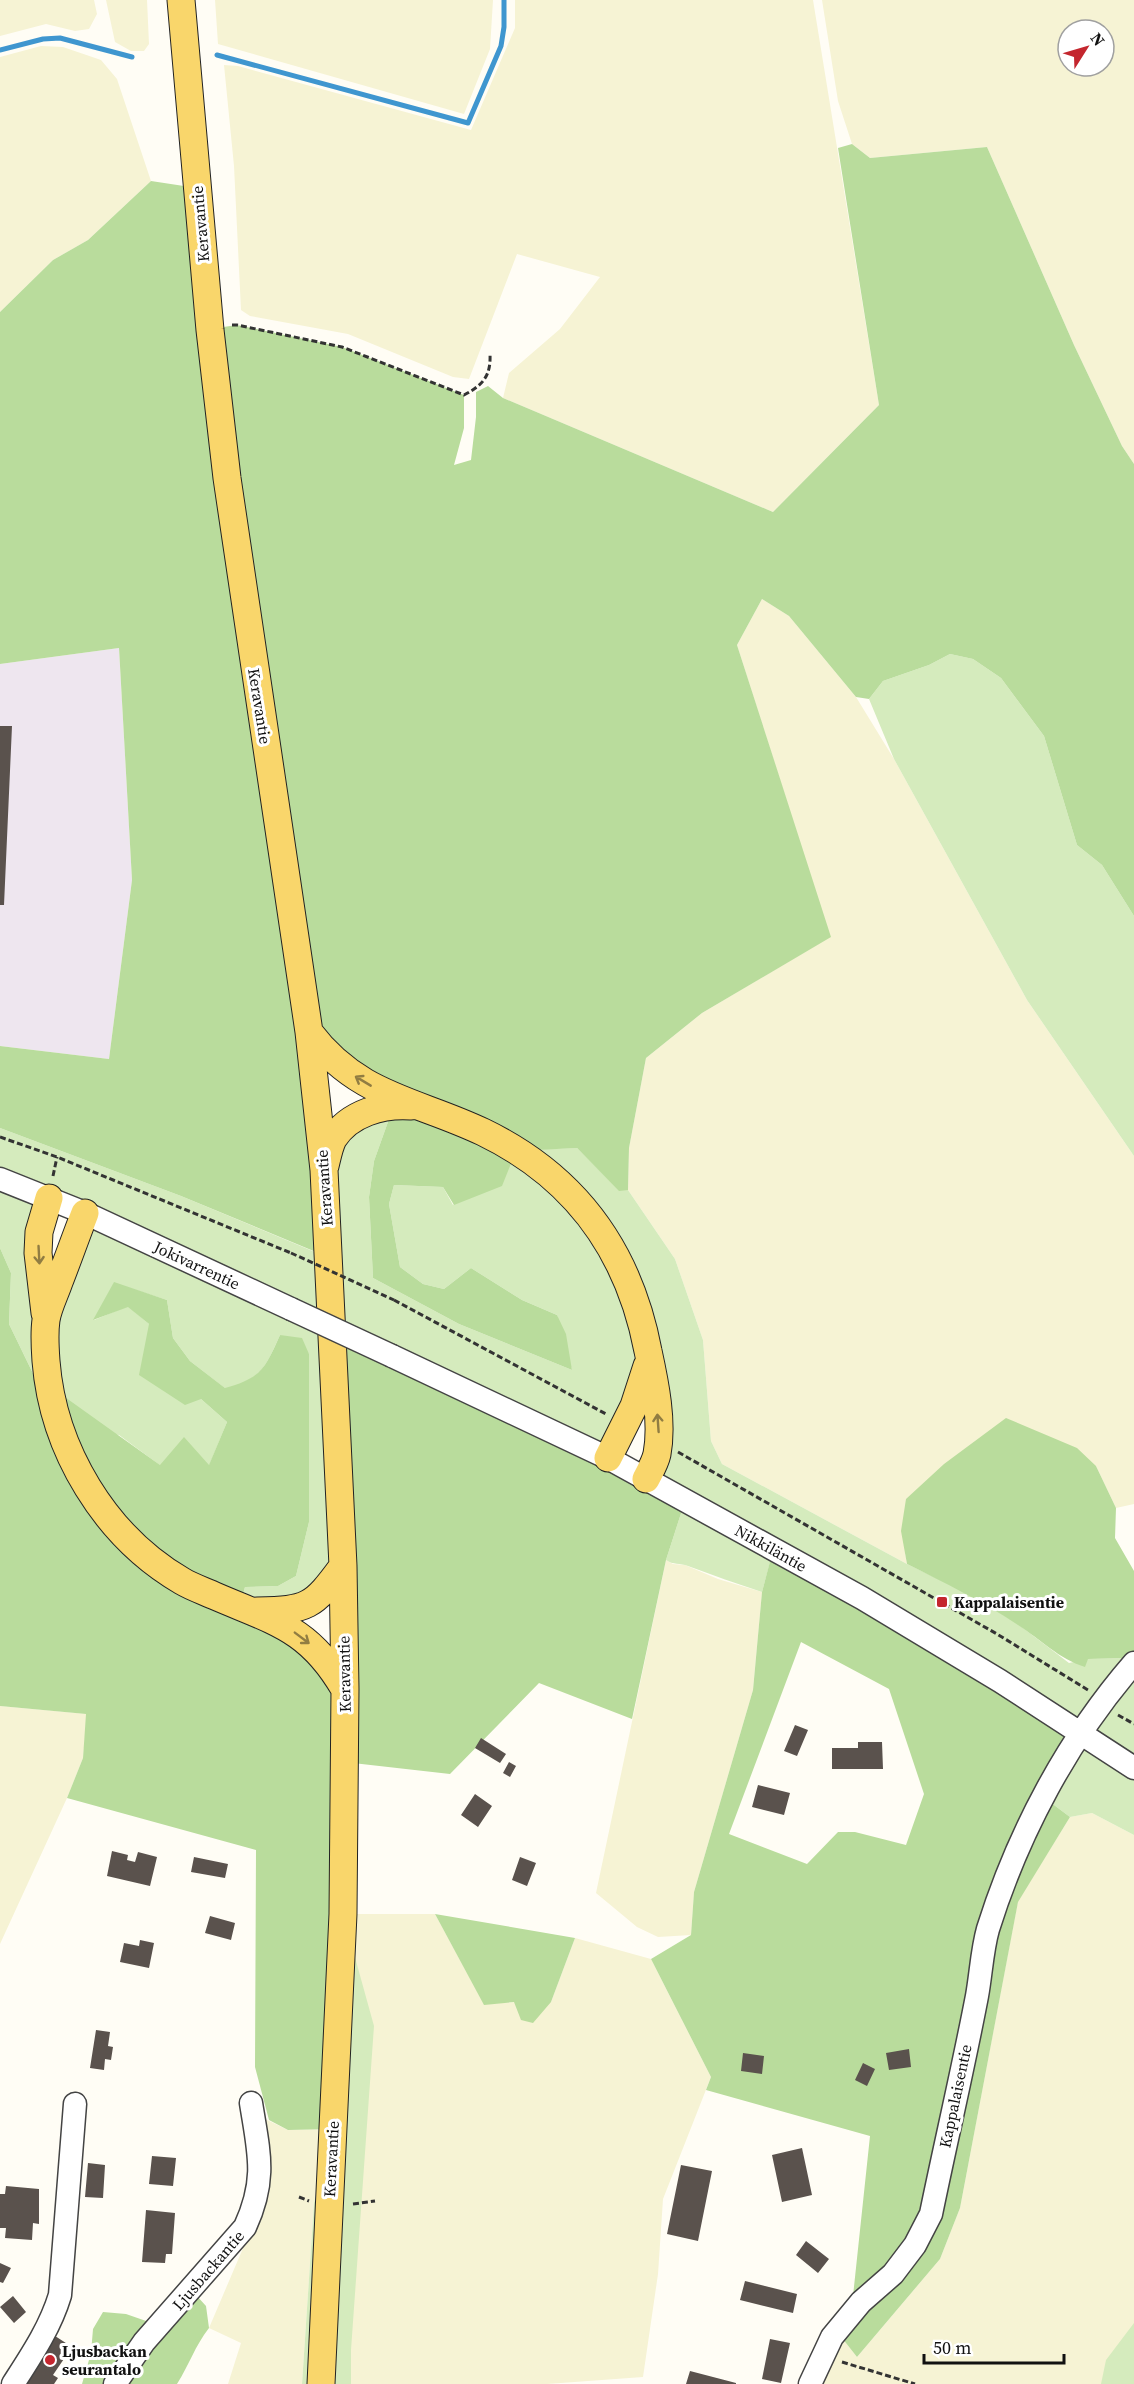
<svg xmlns="http://www.w3.org/2000/svg" width="1134" height="2384" viewBox="0 0 1134 2384" font-family="'Source Serif 4',serif">
	<rect width="100%" height="100%" fill="#fffdf5"/>
	<!-- industrial -->
	<path fill="#eee6ef" d="M119 648 132 880 109 1059 0 1046V664Z"/>
	<!-- farmland -->
	<path fill="#f6f3d4" fill-rule="evenodd" d="M0 0H94L97 14 89 29 75 31 46 24 0 36Z
		M106 0H147L149 44 144 51H131L115 42Z
		M215 0H493L490 49 464 114 218 44Z
		M515 0H813L879 405 773 512 503 398 509 373 560 329 600 277 517 254 469 379 453 377 348 334 250 316 241 310 234 166 224 65 238 66 471 130 515 28Z
		M822 0H1134V464L1122 446 1074 345 987 147 870 158 852 144 838 101ZM1068 30H1104V66H1068Z
		M41 46 63 47 101 60 117 79 151 181 88 240 53 260 0 312V57Z
		M762 599 789 616 856 697 894 759 1027 1000 1134 1156V1504L1116 1508 1096 1466 905 1552 907 1564 722 1464 711 1441 703 1340 675 1259 628 1190 629 1148 646 1058 702 1013 830 937 737 645Z
		M666 1560 673 1564 685 1565 718 1579 762 1592 753 1690 694 1892 691 1935 658 1937 637 1927 596 1893Z
		M0 1706 87 1714 83 1758 67 1798 0 1944Z
		M1092 1813 1134 1835V2384H802L831 2324 857 2357 940 2259 960 2208 1018 1901 1070 1817Z
		M343 1914H435L484 2004 515 2002H551L575 1938 651 1959 711 2077 663 2199 658 2274 643 2377 547 2384H351Z
		M261 2117 288 2130 333 2129 314 2203 302 2384H228L241 2343 209 2328 258 2213Z"/>
	<!-- green -->
	<path fill="#d5ebbd" fill-rule="evenodd" d="M950 654 973 659 1001 678 1044 736 1077 845 1102 865 1134 916V1156L1027 1000 894 759 869 699 883 681 929 665Z
		M394 1105 374 1161 369 1197 373 1278 459 1324 572 1370 557 1315 522 1300 471 1268 444 1289 423 1284 400 1267 389 1204 394 1185 443 1187 453 1205 515 1150 577 1148 619 1190H628L675 1259 703 1340 711 1441 722 1464 907 1564 972 1595 1019 1625 1069 1663 1088 1659 1129 1658 1134 1653V1835L1092 1813 1070 1817 1046 1799 773 1551 762 1592C737 1584 713 1575 688 1566 680 1563 673 1565 666 1560L685 1501 646 1479 651 1359 608 1458 332 1337 343 1566 326 1589 240 1607 245 1587 278 1586 296 1576 309 1522V1354L280 1335C265 1368 262 1378 226 1389L190 1361 173 1338 167 1300 114 1283 94 1320 128 1306 149 1324 201 1399 227 1422 209 1466H161L119 1435 59 1427 9 1324 11 1273 0 1248V1128L181 1196 327 1257 333 1139ZM49 1199 85 1213 44 1300Z
		M343 1914 374 2026 351 2350V2384H302L314 2203 333 2129Z
		M1134 2323V2384H1101L1106 2360Z"/>
	<!-- forest -->
	<path fill="#b9dc9c" fill-rule="evenodd" d="M852 144 870 158 987 147 1074 345 1122 446 1134 464V916L1102 865 1077 845 1044 736 1001 678 973 659 950 654 929 665 883 681 869 699 856 697 789 616 762 599 737 645 831 937 702 1013 646 1058 629 1148 628 1190 619 1191 577 1148 516 1151 502 1186 454 1205 443 1187 394 1185 389 1204 400 1267 423 1284 444 1289 471 1268 522 1300 557 1315 566 1334 572 1370 459 1324 373 1278 369 1197 374 1161 394 1105 310 1033 328 1257 181 1196 0 1128V1046L109 1059 132 880 119 648 0 664V312L53 260 88 240 151 181 197 188 210 329 237 325 342 347 464 395V428L454 465 471 460 476 417V392L488 386 503 398 773 512 879 405 838 148Z
		M0 1248 11 1273 9 1324 57 1423 48 1385 160 1465 184 1437 209 1465 227 1422 201 1399 185 1405 139 1375 149 1324 128 1307 93 1320 114 1282 167 1300 173 1338 190 1361 225 1388C262 1378 265 1368 280 1335L302 1338 309 1354V1522L296 1576 278 1586 245 1587 240 1606 344 1688 332 1337 685 1501 666 1560 632 1719 539 1683 450 1774 344 1762 333 2129 288 2130 269 2120 255 2067 256 1850 67 1798 83 1758 86 1714 0 1706Z
		M1006 1418 1077 1448 1096 1466 1116 1508 1115 1538 1134 1571V1653L1129 1658 1088 1659 1085 1667C1059 1659 1040 1639 1018 1625 982 1601 945 1583 907 1564L901 1531 906 1499 944 1464Z
		M773 1550 1081 1735 1046 1799 1070 1817 1018 1902 960 2208 940 2259 857 2357 831 2324 853 2296 870 2136 706 2090 711 2077 651 1959 691 1935 694 1892 753 1690 762 1592ZM801 1642 889 1689 924 1794 906 1845 855 1832H838L807 1864 729 1834Z
		M435 1914 575 1938 551 2002 533 2023 521 2020 514 2002 484 2005Z
		M196 2295 206 2306 209 2328C195 2346 189 2365 177 2384H82L91 2353 93 2329 103 2312 126 2314 149 2322Z"/>
	<g fill="none" stroke-linecap="round" stroke-linejoin="round">
		<!-- stream -->
		<path stroke="#3f96cf" stroke-width="5" d="M0 50 43 39 60 38 132 57
			M217 55 468 123 501 46 504 27V0"/>
	</g>
	<!-- building -->
	<path fill="#5a524d" d="M0 726H12L4 905H0Z
		M795 1725 808 1730 797 1756 784 1751Z
		M481 1738 506 1754 500 1763 475 1748Z
		M858 1742H882L883 1769H832V1748H858Z
		M509 1762 516 1766 510 1777 503 1773Z
		M758 1785 790 1793 784 1815 752 1807Z
		M475 1794 492 1806 478 1827 461 1815Z
		M112 1851 128 1855 127 1860 135 1862 138 1852 157 1857 150 1886 107 1876Z
		M194 1857 228 1864 225 1878 191 1872Z
		M520 1857 536 1863 527 1886 512 1880Z
		M210 1916 235 1923 231 1940 205 1933Z
		M140 1940 154 1943 149 1968 120 1962 124 1943 139 1946Z
		M96 2030 110 2032 108 2046 113 2047 111 2060 105 2059 104 2070 90 2068Z
		M909 2049 911 2067 889 2070 886 2053Z
		M743 2053 764 2056 762 2074 741 2071Z
		M863 2063 875 2069 867 2086 855 2080Z
		M802 2148 812 2195 782 2202 772 2155Z
		M152 2156 176 2158 173 2186 149 2184Z
		M88 2163 105 2165 103 2198 85 2197Z
		M681 2165 712 2171 698 2241 667 2234Z
		M6 2186 39 2189V2224L33 2223 32 2240 5 2238 6 2228H0V2194H5Z
		M146 2210 175 2213 172 2254H166L165 2263 142 2262Z
		M806 2241 829 2259 818 2273 796 2255Z
		M0 2263 11 2268 3 2283 0 2282Z
		M745 2281 797 2294 793 2313 740 2300Z
		M13 2296 26 2312 14 2323 0 2307Z
		M52 2334 72 2347 53 2375 58 2378 54 2384H25Z
		M770 2339 790 2343 781 2383 762 2379Z
		M690 2371 736 2383V2384H686Z"/>
	<g fill="none" stroke-linecap="round" stroke-linejoin="round">
		<defs>
			<path id="minor" d="M0 1179 85 1213 291 1309
				M392 1356 608 1458 862 1598 1000 1681 1134 1768
				M13 2384C31 2356 50 2328 60 2295L75 2104
				M115 2384 144 2342 245 2227C267 2179 259 2153 251 2103
				M810 2384 832 2337 861 2302 893 2274 915 2245 931 2214C946 2141 963 2069 977 1996 981 1974 982 1950 988 1929 1018 1833 1068 1739 1134 1663"/>
			<path id="major" d="M181 0 210 330 227 478 309 1032 324 1170 343 1566 345 1689 343 1914 321 2384
				M309 1032C358 1097 416 1100 483 1132 576 1177 629 1251 648 1351 655 1383 663 1422 657 1454 655 1463 650 1471 646 1479
				M325 1166C327 1158 329 1147 333 1139 349 1113 383 1104 411 1106
				M85 1213C76 1236 68 1259 59 1282 55 1294 48 1307 46 1320 44 1334 45 1347 46 1361 53 1450 105 1536 182 1581 192 1587 204 1591 215 1596 275 1622 309 1628 344 1688
				M45 1313 38 1253 39 1232 49 1198
				M608 1458 634 1406 647 1366
				M257 1611C308 1610 313 1607 343 1566"/>
		</defs>
		<!-- minor casing -->
		<use href="#minor" stroke="#444" stroke-width="25"/>
		<!-- major casing -->
		<use href="#major" stroke="#222" stroke-width="29"/>
		<!-- path -->
		<path stroke="#333" stroke-width="3" stroke-dasharray="6 3" stroke-linecap="butt" d="M232 325H237L342 347 464 395C483 385 491 376 490 354
			M0 1137 57 1157 291 1253
			M53 1176 57 1157
			M394 1300 606 1414
			M678 1452 997 1634 1088 1690
			M1118 1715 1134 1724
			M299 2197 309 2201
			M353 2204 375 2201
			M842 2362 915 2384"/>
		<!-- minor -->
		<use href="#minor" stroke="#fff" stroke-width="22"/>
		<!-- major -->
		<use href="#major" stroke="#f9d66b" stroke-width="27"/>
		<defs>
			<path id="minor-bridge" d="M291 1309 392 1356"/>
		</defs>
		<!-- minor-bridge casing -->
		<use href="#minor-bridge" stroke="#444" stroke-width="25" stroke-linecap="butt"/>
		<!-- path-bridge -->
		<path stroke="#333" stroke-width="3" stroke-dasharray="6 3" stroke-linecap="butt" d="M291 1253 394 1300"/>
		<!-- minor-bridge -->
		<use href="#minor-bridge" stroke="#fff" stroke-width="22"/>
	</g>
	<!-- one-way arrows -->
	<defs><path id="oneway-shaft" d="M-6 0H5M1.5-3L5.5 0L1.5 3" fill="none" stroke-width="1.6" stroke-linecap="round" stroke-linejoin="round" transform="scale(1.5)"/></defs>
	<g stroke="#917d42">
		<use href="#oneway-shaft" transform="translate(363 1081) rotate(-149)"/>
		<use href="#oneway-shaft" transform="translate(39 1255) rotate(87)"/>
		<use href="#oneway-shaft" transform="translate(658 1423) rotate(-94)"/>
		<use href="#oneway-shaft" transform="translate(302 1638) rotate(37)"/>
	</g>
	<!-- markers -->
	<g fill="#c4262e" stroke="#fff" stroke-width="2">
		<rect x="936" y="1596" width="12" height="12" rx="3"/>
		<circle cx="50" cy="2360" r="6"/>
	</g>
	<g text-anchor="middle" dominant-baseline="central" stroke-width="6" stroke-linejoin="round" paint-order="stroke">
		<!-- street labels -->
		<g font-size="16" fill="#111" stroke="#fff">
			<text transform="translate(200 224) rotate(-95)">Keravantie</text>
			<text transform="translate(260 706) rotate(81)">Keravantie</text>
			<text transform="translate(324 1188) rotate(-94)">Keravantie</text>
			<text transform="translate(197 1265) rotate(25)">Jokivarrentie</text>
			<text transform="translate(771 1548) rotate(29)">Nikkiläntie</text>
			<text transform="translate(344 1674) rotate(-91)">Keravantie</text>
			<text transform="translate(955 2096) rotate(-78)">Kappalaisentie</text>
			<text transform="translate(331 2159) rotate(-87)">Keravantie</text>
			<text transform="translate(208 2270) rotate(-49)">Ljusbackantie</text>
		</g>
		<!-- poi labels -->
		<g font-size="16" font-weight="bold" fill="#111" stroke="#fff" text-anchor="start">
			<text x="954" y="1602">Kappalaisentie</text>
			<text x="62" y="2351">Ljusbackan<tspan x="62" dy="18">seurantalo</tspan></text>
		</g>
	</g>
	<!-- north arrow -->
	<g transform="translate(1086 48) rotate(53)"><circle r="28" fill="#ffffff" stroke="#a0a0a0" stroke-width="1.5"/>
	<path d="M0-4.5L10 22L0 15L-10 22Z" fill="#c4262e"/>
	<text y="-9" font-size="16" font-weight="bold" text-anchor="middle" fill="#111111">N</text>
	</g>
	<!-- scale -->
	<path d="M924 2354v9h140v-9" fill="none" stroke="#111111" stroke-width="3"/>
	<text x="933" y="2354" font-size="18" fill="#111111" stroke="#ffffff" stroke-width="4.5" paint-order="stroke">50 m</text>
</svg>
